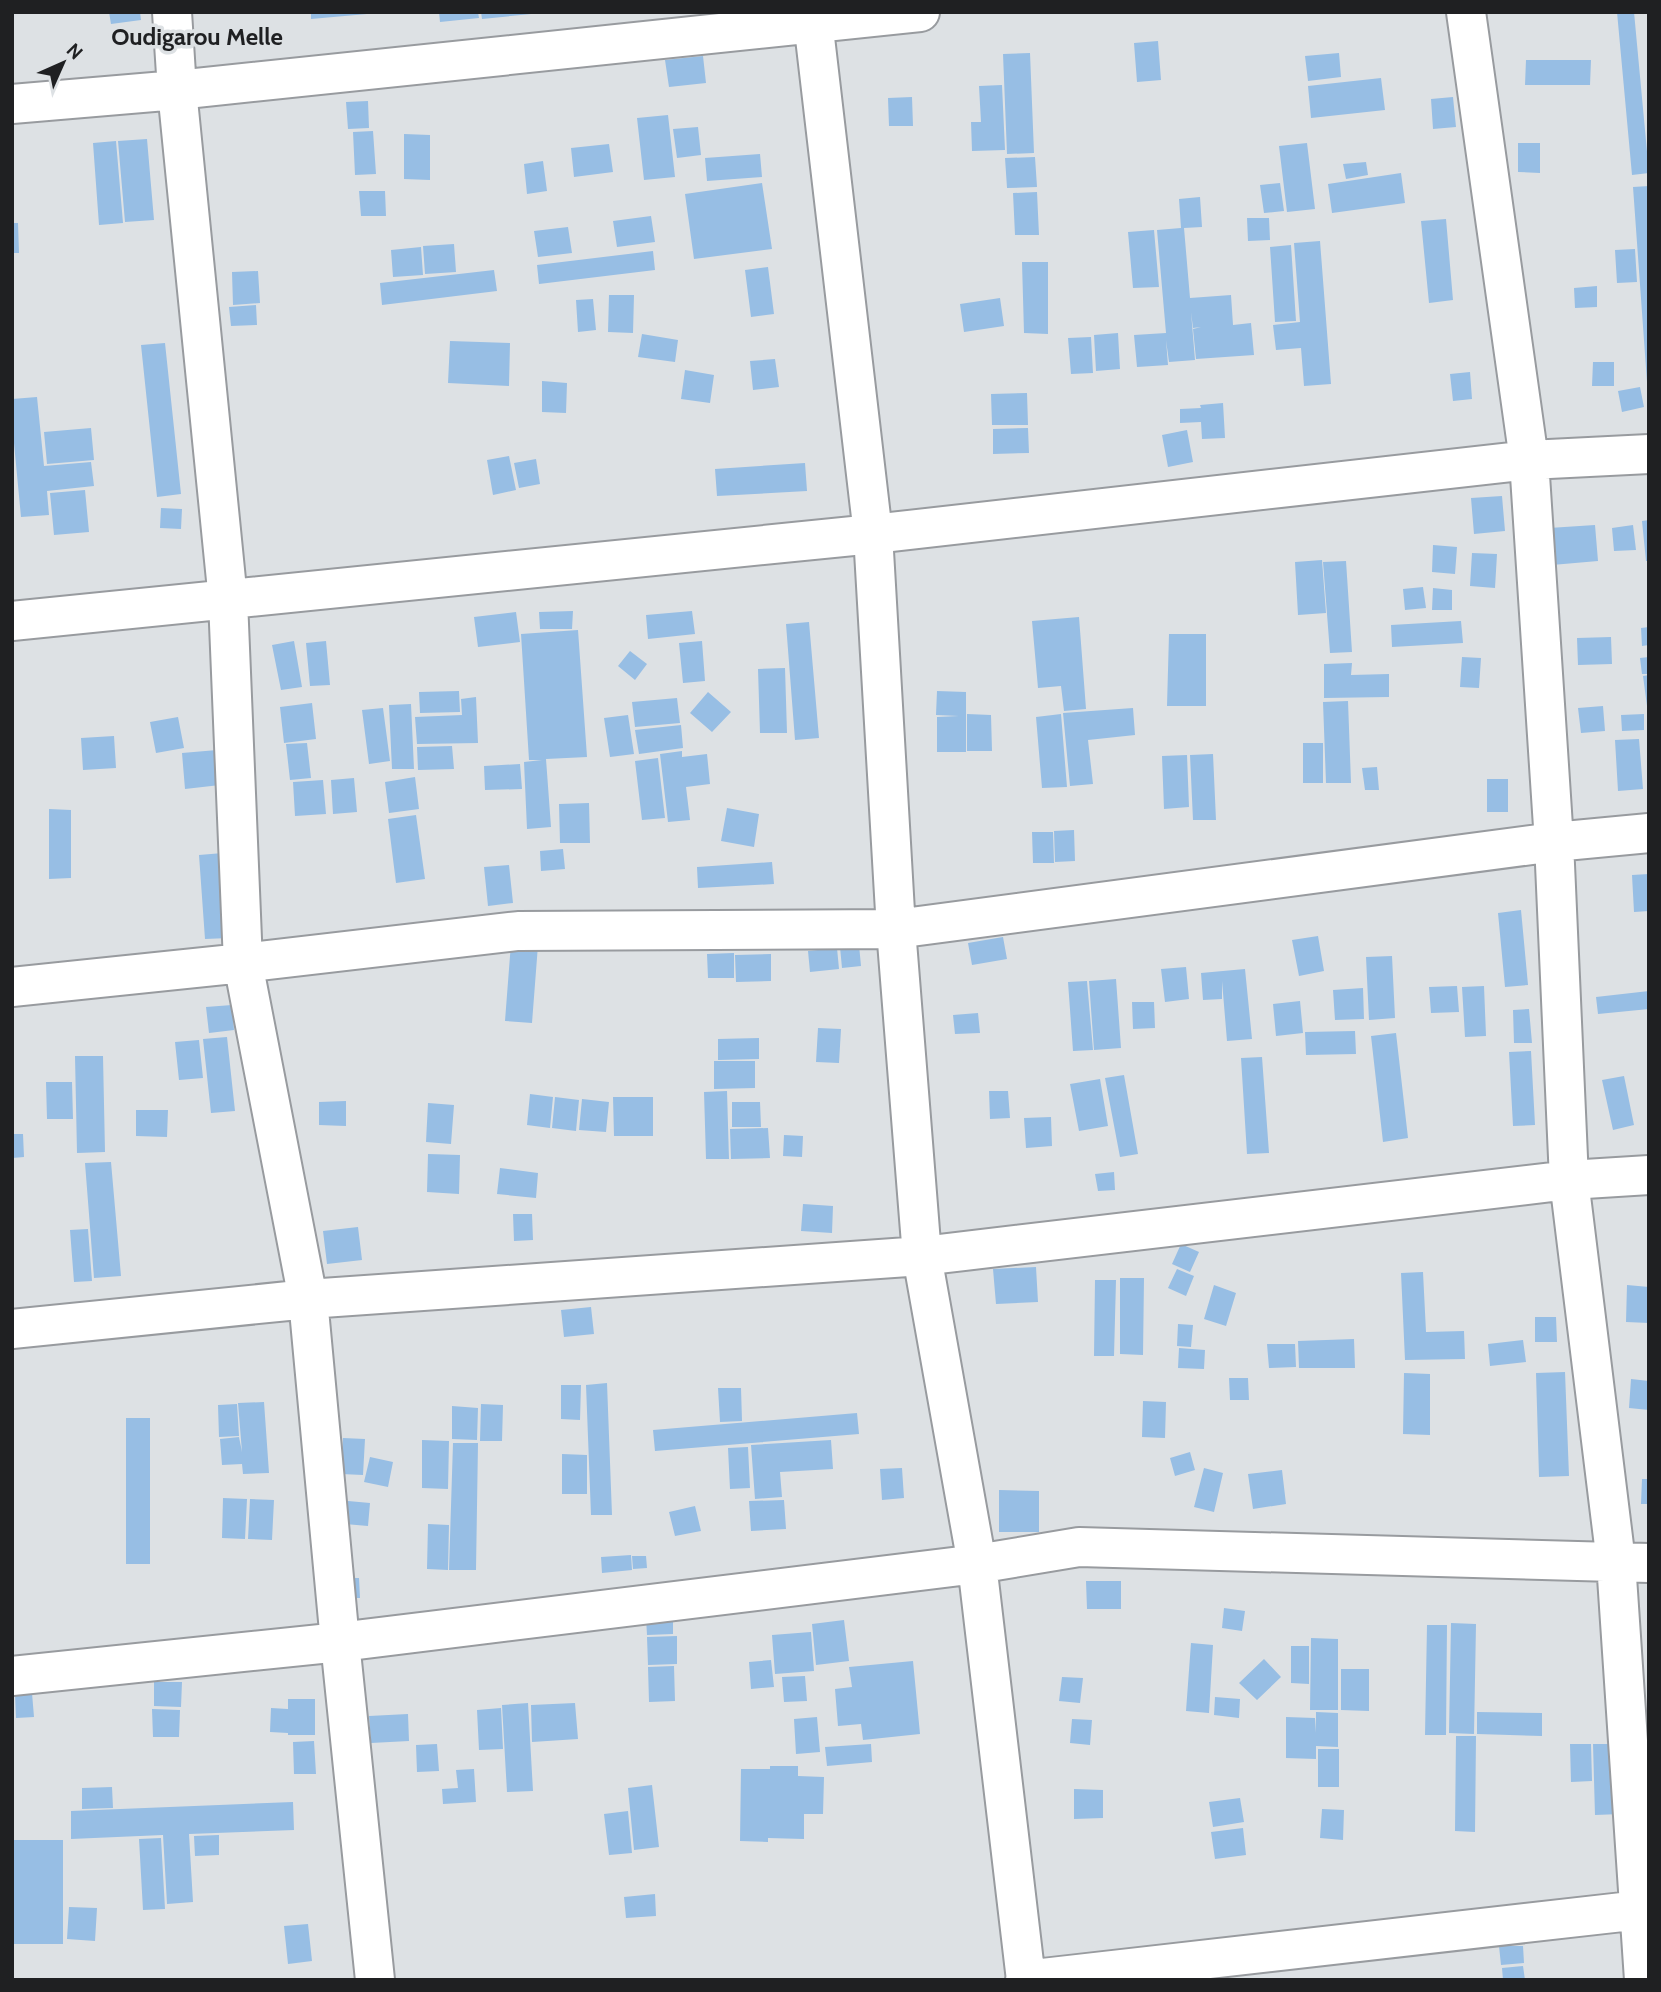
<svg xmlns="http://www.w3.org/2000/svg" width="1661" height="1992" viewBox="0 0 1661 1992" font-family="Cabin,sans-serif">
	<rect width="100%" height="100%" fill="#dde1e4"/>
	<!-- building -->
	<path fill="#97bee4" d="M109 12H140L141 20 111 24Z
		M311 12H367V14L311 19Z
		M439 12H478L479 18 440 22Z
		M481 12H530L531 14 482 19Z
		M1617 12H1634L1649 173 1632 175Z
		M1158 41 1161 80 1137 82 1134 43Z
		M1030 53 1034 153 1007 154 1003 54Z
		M1339 53 1341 77 1308 81 1305 56Z
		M703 56 706 83 669 87 665 60Z
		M1526 60H1591L1590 85H1525Z
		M1381 78 1385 110 1311 118 1308 86Z
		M1002 85 1005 150 972 151 971 122H981L979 86Z
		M912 97 913 126H889L888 98Z
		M1453 97 1456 127 1433 129 1431 99Z
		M368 101 369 128 348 129 346 102Z
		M668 115 675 177 644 180 637 118Z
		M698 127 701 155 677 158 673 129Z
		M373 131 376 174 355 175 353 132Z
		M404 134 430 135V180L404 179Z
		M147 139 154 220 125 222 118 141Z
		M116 141 123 223 99 225 93 143Z
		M1307 143 1315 209 1287 212 1279 146Z
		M1518 143H1540V173L1518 172Z
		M609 144 613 172 574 177 571 148Z
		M760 154 762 177 707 181 705 158Z
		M1035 157 1037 187 1007 188 1005 158Z
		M543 161 547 191 527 194 524 164Z
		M1366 162 1368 175 1346 179 1343 164Z
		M1401 173 1405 203 1332 213 1328 184Z
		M762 183 772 249 694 259 685 194Z
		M1280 183 1284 211 1264 213 1260 185Z
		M1649 186V382H1647L1633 187Z
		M359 191H385L386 216H361Z
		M1037 192 1039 235H1015L1013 193Z
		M1200 197 1202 227 1184 228 1190 298 1231 295 1233 325 1251 323 1254 355 1196 359 1193 329 1201 327 1193 328 1191 312 1195 360 1169 362 1166 340 1168 365 1137 367 1134 335 1166 333 1157 230 1181 228 1179 199Z
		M651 216 655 242 617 247 613 221Z
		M1247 218H1269L1270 240 1248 241Z
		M1446 219 1453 300 1429 303 1421 221Z
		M12 223H18L19 253H12Z
		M568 227 572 253 538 257 534 231Z
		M1154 230 1159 287 1133 288 1128 232Z
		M1320 241 1331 384 1304 386 1301 348 1276 350 1273 325 1300 322 1294 243Z
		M454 244 456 272 425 274 423 246Z
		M1291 245 1296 321 1275 322 1270 247Z
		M421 247 423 275 393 277 391 250Z
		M1635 249 1637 282 1617 283 1615 250Z
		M653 251 655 270 539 284 537 265Z
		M1022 262H1048V334L1024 333Z
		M768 267 774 314 751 317 745 270Z
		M494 270 497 291 382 305 380 283Z
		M258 271 260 303 233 305 232 272Z
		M1597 286V307L1575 308 1574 288Z
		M609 295H634L633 333 608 332Z
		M1000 298 1004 326 964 332 960 304Z
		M593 299 596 330 578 332 576 300Z
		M256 305 257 325 231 326 229 307Z
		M1118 333 1120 369 1096 371 1094 335Z
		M642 334 678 340 675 362 638 357Z
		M1091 337 1093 373 1071 374 1068 338Z
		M450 341 510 343 509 386 448 383Z
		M165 343 181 494 157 497 141 345Z
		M775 359 779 387 753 390 750 361Z
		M1593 362H1614V386H1592Z
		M685 370 714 375 710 403 681 399Z
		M1470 372 1472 399 1453 401 1450 374Z
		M542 381 567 383 566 413 542 412Z
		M1640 387 1644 407 1622 412 1618 391Z
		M1027 393 1028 425H992L991 394Z
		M37 397 44 466 91 462 94 486 47 491 49 515 21 517 12 422V399Z
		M1223 403 1225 438 1202 439 1201 422 1180 423V409L1201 408 1200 405Z
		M91 428 94 460 47 464 44 432Z
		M1028 428 1029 453 993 454V429Z
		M1187 430 1193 462 1168 467 1162 435Z
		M509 456 516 490 493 495 487 460Z
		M536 459 540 484 519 488 514 463Z
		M805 463 807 491 717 496 715 469Z
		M85 490 89 532 54 535 50 493Z
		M1502 496 1505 531 1474 534 1471 498Z
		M161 508 182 509 181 529 160 528Z
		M1649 520V561H1646L1642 521Z
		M1595 525 1598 561 1552 565 1549 528Z
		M1633 525 1636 550 1614 551 1612 528Z
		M1433 545 1457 547 1455 574 1432 572Z
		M1472 553 1497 554 1495 588 1470 586Z
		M1322 560 1326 613 1298 615 1295 562Z
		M1346 561 1352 652 1330 653 1323 562Z
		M1423 587 1426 608 1405 610 1403 589Z
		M1433 588 1452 590V610H1432Z
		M573 611 572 629H540L539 612Z
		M692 611 695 634 648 639 646 615Z
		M516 612 520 642 478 647 474 617Z
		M1079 617 1086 709 1064 711 1061 686 1038 688 1032 621Z
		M1461 621 1463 643 1392 647 1391 625Z
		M809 622 819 738 795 740 786 624Z
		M1649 627V645L1642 646 1641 628Z
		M578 630 587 757 546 759 551 827 527 829 524 762 542 760H529L521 634Z
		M1169 634H1206V706H1167Z
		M1611 637 1612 664 1578 665 1577 638Z
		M294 641 302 687 281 690 272 645Z
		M326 641 330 685 310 686 306 643Z
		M702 641 705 681 683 683 679 643Z
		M630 651 647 664 635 680 618 666Z
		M1462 657 1481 658 1479 688 1460 687Z
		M1649 657V674H1642L1640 658Z
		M1352 663 1351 675 1389 674V697L1324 698V664Z
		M785 668 787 733H760L758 669Z
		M1649 675V706H1647L1643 676Z
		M459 691 460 712 420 713 419 692Z
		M937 691 966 692V752H937V717L959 716 936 715Z
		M708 692 731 712 712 732 690 713Z
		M476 697 478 743 417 744 415 717 462 715 461 699Z
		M677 698 680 723 635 727 632 702Z
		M1348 701 1351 783H1326L1323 702Z
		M312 703 316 739 284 743 280 707Z
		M411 704 414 769H392L389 705Z
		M1603 706 1605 731 1581 733 1578 708Z
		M383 708 390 761 369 764 362 710Z
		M1133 708 1135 735 1088 740 1093 784 1070 786 1063 713Z
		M967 714 991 715 992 751H967Z
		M1061 714 1067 787 1042 788 1036 717Z
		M1644 714V730L1622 731 1621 715Z
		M628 715 634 754 610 757 604 718Z
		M178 717 184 748 156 753 150 722Z
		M681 725 683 748 639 754 635 730Z
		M114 736 116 768 83 770 81 738Z
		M1639 739 1643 789 1618 791 1615 740Z
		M307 743 311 778 290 780 286 744Z
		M1303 743H1323V783H1303Z
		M452 746 454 769 418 770 417 747Z
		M217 750 220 785 185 789 182 753Z
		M682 751V757L707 754 710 784 686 787 690 820 668 822 660 754Z
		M1213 754 1216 820H1193L1190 755Z
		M1187 755 1189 807 1164 809 1162 756Z
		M658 758 665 818 642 820 635 761Z
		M520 764 522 789 485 790 484 766Z
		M1377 767 1379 790H1365L1362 768Z
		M415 777 419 809 389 813 385 782Z
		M354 778 357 812 333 814 331 780Z
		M1487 779H1508V812H1487Z
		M323 780 326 814 295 816 293 782Z
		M589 803 590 843H560L559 804Z
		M727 808 759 814 754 847 721 841Z
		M49 809 71 810V878L49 879Z
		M416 815 425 879 396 883 388 819Z
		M1074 830 1075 861 1055 862 1054 831Z
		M1032 832H1053L1054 863H1033Z
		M563 849 565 869 541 871 540 851Z
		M223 853 229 938 205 939 199 855Z
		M772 862 774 884 698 888 697 867Z
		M509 865 513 903 488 906 484 867Z
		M1649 874V911L1634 912 1632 875Z
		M1521 910 1528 985 1505 987 1498 913Z
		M1318 936 1324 971 1299 976 1292 940Z
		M1003 937 1007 959 972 965 968 943Z
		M511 943 538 945 532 1023 505 1021Z
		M859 945 861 966 842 968 840 947Z
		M837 948 839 969 810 972 808 951Z
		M734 953V978H708L707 954Z
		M771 954V981L736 982 735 955Z
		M1392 956 1395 1018 1369 1020 1366 957Z
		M1186 967 1189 999 1165 1002 1161 969Z
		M1245 969 1252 1039 1227 1041 1222 981V999L1203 1000 1201 973Z
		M1116 979 1121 1048 1094 1050 1089 981Z
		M1087 981 1093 1050 1073 1051 1068 982Z
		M1457 986 1459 1012 1431 1013 1429 987Z
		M1484 986 1486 1036 1465 1037 1462 987Z
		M1363 988 1364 1019 1335 1020 1333 990Z
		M1649 991V1009L1598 1014 1596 997Z
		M1300 1001 1303 1033 1276 1036 1273 1004Z
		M1132 1002H1154L1155 1028 1133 1029Z
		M232 1005 234 1030 209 1033 206 1007Z
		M1529 1009 1532 1043H1514L1513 1010Z
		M978 1013 980 1033 955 1034 953 1015Z
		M818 1028 841 1029 839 1063 816 1062Z
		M1355 1031 1356 1054 1306 1055 1305 1032Z
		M1396 1033 1408 1138 1383 1142 1371 1036Z
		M227 1037 235 1111 211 1113 203 1039Z
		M759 1038V1059L718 1060V1039Z
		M199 1040 203 1078 179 1080 175 1042Z
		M1531 1051 1535 1125 1513 1126 1509 1052Z
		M75 1056H103L105 1152 77 1153Z
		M1262 1057 1269 1153 1247 1154 1241 1058Z
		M714 1061H755V1088L714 1089Z
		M1124 1075 1138 1154 1120 1157 1105 1078Z
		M1624 1076 1634 1125 1613 1130 1602 1080Z
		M1100 1079 1108 1126 1079 1131 1070 1084Z
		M46 1082H72L73 1119H47Z
		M727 1091 729 1159H706L704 1092Z
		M989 1091H1008L1010 1118 990 1119Z
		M530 1094 553 1097 550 1128 527 1125Z
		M555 1097 579 1100 576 1131 552 1128Z
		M613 1097H653V1136H614Z
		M582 1099 609 1102 606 1132 579 1130Z
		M346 1101V1126L319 1125V1102Z
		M732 1102H760L761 1127H732Z
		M428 1103 454 1105 451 1144 426 1142Z
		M136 1110H168L167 1137 136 1136Z
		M1051 1117 1052 1146 1026 1148 1024 1118Z
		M768 1128 770 1158 731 1159 730 1129Z
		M12 1134H23L24 1157 12 1158Z
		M784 1135 803 1136 802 1157 783 1156Z
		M428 1154 460 1155 459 1194 427 1192Z
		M111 1162 121 1276 94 1278 85 1163Z
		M500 1168 538 1173 536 1198 497 1194Z
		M1114 1172 1115 1190 1098 1191 1095 1174Z
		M803 1204 833 1206 832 1233 801 1231Z
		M513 1214H532L533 1240 514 1241Z
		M358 1227 362 1260 327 1264 323 1231Z
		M88 1229 92 1281 74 1282 70 1230Z
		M1181 1244 1199 1252 1190 1272 1172 1264Z
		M1036 1267 1038 1302 996 1304 993 1269Z
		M1177 1269 1194 1276 1186 1296 1168 1288Z
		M1423 1272 1426 1332 1464 1331 1465 1359 1405 1360 1401 1273Z
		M1120 1278H1144L1143 1355 1120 1354Z
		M1095 1280H1116L1114 1356H1094Z
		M1214 1285 1236 1293 1226 1326 1204 1319Z
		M1627 1285 1649 1287V1323L1626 1322Z
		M591 1307 594 1334 564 1337 561 1310Z
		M1535 1317H1556L1557 1342H1535Z
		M1178 1324 1193 1325 1191 1347 1177 1346Z
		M1354 1339 1355 1368H1299L1298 1341Z
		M1523 1340 1526 1362 1490 1366 1488 1344Z
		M1267 1344H1295L1296 1367 1269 1368Z
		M1179 1348 1205 1350 1204 1369 1178 1368Z
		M1565 1372 1569 1476 1539 1477 1536 1373Z
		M1404 1373 1430 1374V1435L1403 1434Z
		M1229 1378H1248L1249 1400H1230Z
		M1631 1379 1649 1381V1410L1629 1408Z
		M607 1383 612 1515H591L586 1385Z
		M561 1385H581L580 1420 561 1419Z
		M718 1388H741L742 1421 720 1422Z
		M1143 1401 1166 1402 1165 1438 1142 1437Z
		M264 1402 269 1473 243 1474 242 1464 222 1465 220 1439 239 1437 242 1452 238 1403Z
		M237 1404 239 1436 219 1437 218 1405Z
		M481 1404 503 1405 502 1441H480Z
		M452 1406 478 1408 477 1440 452 1439Z
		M857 1413 859 1434 655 1451 653 1430Z
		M126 1418H150V1564H126Z
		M343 1438 365 1439 363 1475 341 1474Z
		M422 1440 449 1441 448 1489 422 1488Z
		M831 1440 833 1469 780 1472 782 1497 755 1499 751 1445Z
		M453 1443H478L476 1570H449Z
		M748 1447 750 1488 730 1489 728 1448Z
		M1190 1452 1195 1470 1175 1476 1170 1458Z
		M562 1454 587 1455V1494H562Z
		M370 1457 393 1462 388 1487 364 1482Z
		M902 1468 904 1498 882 1500 880 1469Z
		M1204 1468 1223 1473 1214 1512 1194 1507Z
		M1282 1470 1286 1504 1253 1509 1248 1474Z
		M1642 1479H1649V1504H1641Z
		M999 1490 1039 1491V1532H999Z
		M223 1498 247 1499 245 1539 222 1538Z
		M250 1499 274 1500 272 1540 248 1539Z
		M784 1500 786 1529 751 1531 749 1501Z
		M348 1501 370 1503 368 1526 345 1524Z
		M695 1506 701 1531 675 1536 669 1512Z
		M428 1524 449 1525 448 1570 427 1569Z
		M631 1555 632 1570 602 1573 601 1557Z
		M632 1556H646L647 1568 633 1569Z
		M339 1578H359L360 1598H340Z
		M1086 1581H1121V1609H1087Z
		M1224 1608 1245 1611 1242 1631 1222 1628Z
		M673 1617V1634L647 1635 646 1618Z
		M844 1620 849 1661 816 1665 812 1624Z
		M1451 1623 1476 1624 1474 1734 1449 1733Z
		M1427 1625H1447L1446 1735H1425Z
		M811 1632 814 1671 775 1674 772 1635Z
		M677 1636V1664L648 1665 647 1637Z
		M1311 1638 1338 1639V1710H1310Z
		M1191 1643 1213 1645 1209 1713 1186 1711Z
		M1291 1646H1309V1684L1291 1683Z
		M1264 1659 1281 1677 1257 1700 1239 1683Z
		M771 1660 774 1687 751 1689 749 1662Z
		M913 1661 920 1734 863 1740 861 1724 838 1726 835 1689 852 1687 849 1667Z
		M674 1666 675 1701 649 1702 648 1667Z
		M1341 1669H1369V1711L1341 1710Z
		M805 1676 807 1701 784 1702 782 1677Z
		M1062 1677 1083 1678 1080 1703 1059 1701Z
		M154 1682H182L181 1707 154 1706Z
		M32 1693 34 1717 16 1718 15 1694Z
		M1215 1697 1240 1699 1239 1718 1214 1715Z
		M288 1699H315V1735H288V1733L270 1732 271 1708 288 1709Z
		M528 1703 533 1791 507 1792 502 1705Z
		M575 1703 578 1739 532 1742 531 1705Z
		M501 1708 503 1749 479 1750 477 1710Z
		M152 1709 180 1710 179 1737H153Z
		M1316 1712 1338 1713V1747L1316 1746V1759L1286 1758V1717L1315 1718 1316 1733Z
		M1477 1712 1542 1713V1736L1477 1734Z
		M408 1714 409 1741 371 1743 369 1716Z
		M817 1717 820 1752 796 1754 794 1719Z
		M1072 1719 1092 1720 1090 1745 1070 1743Z
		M1456 1736H1476L1475 1832 1455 1831Z
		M314 1741 316 1774H294L293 1742Z
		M437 1744 439 1771 417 1772 416 1745Z
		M871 1744 872 1762 827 1766 825 1747Z
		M1570 1744H1591L1592 1781 1571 1782Z
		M1593 1744H1620L1621 1814 1595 1815Z
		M1318 1749H1339V1787H1318Z
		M770 1766H798V1776L824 1777 823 1814H804V1839L768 1838V1842L740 1841 741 1769H770Z
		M474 1769 476 1802 443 1804 442 1789 458 1788 456 1770Z
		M652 1785 659 1847 634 1850 628 1788Z
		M112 1787 113 1808 82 1809V1788Z
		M1074 1789 1103 1790V1818L1074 1819Z
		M1240 1798 1244 1822 1213 1827 1209 1802Z
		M293 1802 294 1830 189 1834 193 1902 167 1904 163 1835 71 1839V1811Z
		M1322 1809 1344 1810 1343 1840 1320 1838Z
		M628 1811 632 1853 609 1855 604 1814Z
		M1243 1828 1246 1855 1215 1859 1211 1832Z
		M219 1835V1855L195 1856 194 1836Z
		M161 1838 165 1909 143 1910 139 1839Z
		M14 1840H63V1944H14Z
		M655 1894 656 1916 626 1918 624 1897Z
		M69 1907 97 1908 95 1941 67 1939Z
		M308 1924 312 1961 288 1964 284 1926Z
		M1499 1946H1523L1524 1963 1501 1965Z
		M1523 1966 1525 1980H1503L1502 1968Z"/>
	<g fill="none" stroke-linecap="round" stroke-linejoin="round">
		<defs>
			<path id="minor" d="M172 12 177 90 228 600 243 963 308 1299 340 1642 375 1980
				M812 12 873 534 896 929 922 1256 977 1564 1026 1980
				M1466 12 1529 460 1554 842 1569 1180 1616 1562 1644 1980
				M12 104 177 90 920 12
				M12 621 873 534 1529 460 1649 454
				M12 987 243 963 518 931 896 929 1554 842 1649 833
				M12 1329 308 1299 922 1256 1569 1180 1649 1175
				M12 1676 340 1642 977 1564 1079 1547 1649 1563
				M1025 1980 1649 1909"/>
		</defs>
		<!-- minor casing -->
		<use href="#minor" stroke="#989b9f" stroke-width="42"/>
		<!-- minor -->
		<use href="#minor" stroke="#fff" stroke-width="38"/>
	</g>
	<g text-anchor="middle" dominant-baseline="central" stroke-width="7" stroke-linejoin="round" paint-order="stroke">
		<!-- neighbourhood labels -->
		<g font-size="24" font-weight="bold" fill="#1f2022" stroke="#dde1e4">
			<text x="197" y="36">Oudigarou Melle</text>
		</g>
	</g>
	<!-- border -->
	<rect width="1661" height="1992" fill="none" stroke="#1f2022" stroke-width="28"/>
	<!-- north arrow -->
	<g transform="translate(63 63) rotate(45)" stroke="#dde1e4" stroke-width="5" paint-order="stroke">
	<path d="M0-5L12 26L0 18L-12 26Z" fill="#1f2022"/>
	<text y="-10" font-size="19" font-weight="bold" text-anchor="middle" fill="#1f2022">N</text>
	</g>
</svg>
